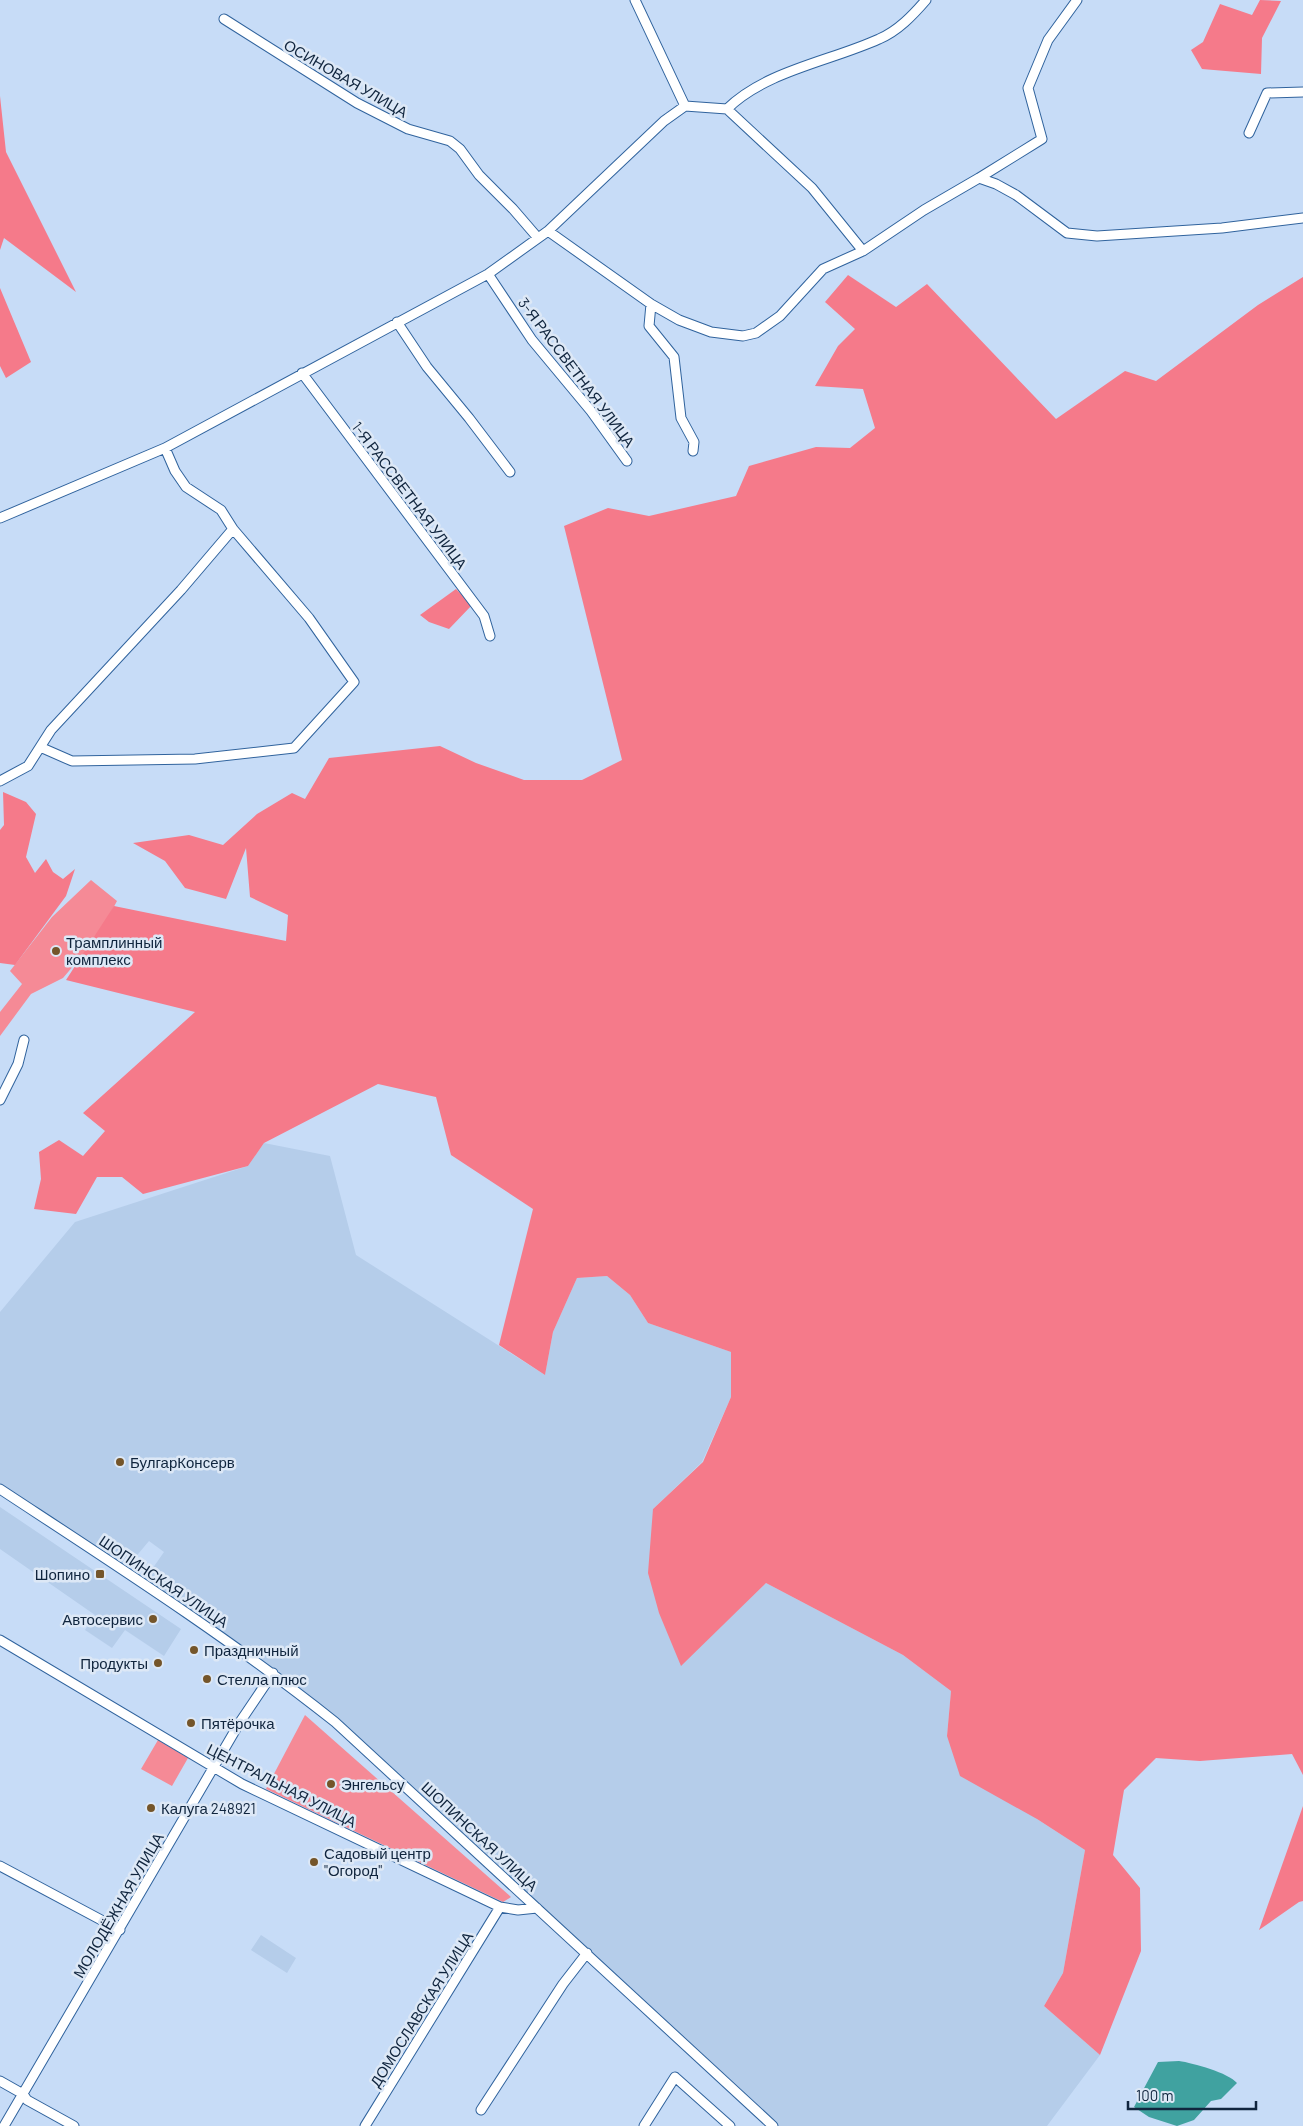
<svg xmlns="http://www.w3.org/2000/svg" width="1303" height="2126" viewBox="0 0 1303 2126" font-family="Barlow,sans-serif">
	<rect width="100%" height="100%" fill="#c7dcf7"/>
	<!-- built -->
	<path fill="#b5cdea" d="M264 1143 330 1156 356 1255 545 1375 553 1332 577 1278 607 1276 630 1295 648 1323 731 1352V1397L702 1462 653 1509 681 1665 766 1583 903 1655 951 1691 947 1736 1037 1819 1085 1850 1063 1973 1044 2006 1100 2055 1047 2126H775L271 1668 141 1585 164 1552 149 1541 123 1572 0 1483V1312L75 1222 248 1166Z
		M0 1507 181 1629 164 1656 125 1630 112 1648 85 1630 95 1615 0 1549Z
		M261 1935 296 1958 287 1973 251 1950Z"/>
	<!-- green -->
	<path fill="#f58a96" d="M91 880 117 901 97 938 63 978 31 994 0 1036V1012L22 984 10 971 52 917Z
		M305 1715 511 1897 503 1902 266 1789Z
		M158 1740 188 1758 172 1786 141 1769Z"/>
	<!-- forest -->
	<path fill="#f57a8a" d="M1260 0 1281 1 1262 38 1261 74 1202 69 1191 50 1203 42 1220 4 1252 15Z
		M0 96 6 152 76 292 4 238 0 250Z
		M848 275 896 307 927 284 1056 419 1125 371 1156 381 1258 305 1303 277V1775L1292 1754 1200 1761 1156 1758 1124 1790 1113 1855 1140 1888 1141 1951 1100 2055 1044 2006 1063 1973 1085 1850 1037 1819 960 1776 947 1736 951 1691 903 1655 766 1583 681 1666 659 1613 648 1573 653 1509 703 1462 731 1397V1352L648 1323 630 1295 607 1276 577 1278 553 1332 545 1375 499 1345 533 1209 451 1155 436 1097 378 1084 264 1143 248 1166 143 1194 122 1177H97L76 1214 34 1209 41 1179 39 1152 59 1140 83 1156 105 1131 83 1113 195 1012 66 980 114 906 286 941 288 915 250 897 246 848 226 899 185 888 165 861 133 843 189 835 223 845 257 814 292 793 305 799 329 758 440 746 476 763 524 780H582L622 760 564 526 608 508 649 516 736 496 749 466 816 447 850 448 875 428 863 389 815 386 838 346 855 329 825 302Z
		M0 288 31 362 6 378 0 366Z
		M456 589 472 605 449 629 429 622 420 615Z
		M3 792 26 802 36 814 26 857 35 873 46 859 53 872 63 879 75 869 66 896 15 965 0 963V830L4 825Z
		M1303 1806V1901L1299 1902 1259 1930Z"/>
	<!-- water -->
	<path fill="#40a2a0" d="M1179 2061C1193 2063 1229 2073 1237 2083L1221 2099 1211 2101 1194 2120 1177 2126 1149 2117 1134 2107 1158 2062Z"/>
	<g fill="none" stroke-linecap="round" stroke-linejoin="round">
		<defs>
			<path id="minor" d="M635 0 685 106
				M224 19 357 103 408 129 450 141 460 149 479 175 513 209 538 238
				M727 109C765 71 831 61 879 39 898 31 913 15 926 0
				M1249 133 1267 93 1303 92
				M979 178 1042 139 1028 88 1048 40 1077 0
				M548 231 651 304 679 320 711 332 743 336 756 333 780 316 823 269 863 251 924 210 979 178 996 184 1016 195 1067 233 1097 236 1222 228 1303 218
				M488 274 532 340 591 411 627 461
				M651 304 649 326 674 357 681 418 694 442 693 451
				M397 322 427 367 469 418 510 472
				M302 373 484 616 490 636
				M0 518 165 448 488 274 548 231 664 121 685 106 727 109 812 188 863 251
				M40 747 72 761 195 759 294 748 354 682 309 618 233 529 221 510 186 487 175 471 165 448
				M0 781 28 766 51 730 181 590 233 529
				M0 1100 18 1064 24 1040
				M0 1489C114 1564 228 1637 335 1722L773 2126
				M0 1640 242 1784 500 1907 518 1910 537 1908
				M0 1866 120 1930
				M0 2081 23 2094 27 2100 74 2126
				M481 2110 563 1984 587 1953
				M4 2126 240 1722 273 1673
				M365 2126 500 1907
				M644 2126 675 2077 730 2126"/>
		</defs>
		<!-- minor casing -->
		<use href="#minor" stroke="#30639d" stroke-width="11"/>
		<!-- minor -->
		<use href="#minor" stroke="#fff" stroke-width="9"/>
	</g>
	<!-- markers -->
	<g fill="#74552a" stroke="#dde8f6" stroke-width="2">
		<circle cx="56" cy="951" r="5"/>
		<circle cx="120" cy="1462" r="5"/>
		<rect x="95" y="1569" width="10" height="10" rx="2.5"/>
		<circle cx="153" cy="1619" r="5"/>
		<circle cx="194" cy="1650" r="5"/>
		<circle cx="158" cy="1663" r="5"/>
		<circle cx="207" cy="1679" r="5"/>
		<circle cx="191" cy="1723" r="5"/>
		<circle cx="331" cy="1784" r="5"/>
		<circle cx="151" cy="1808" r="5"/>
		<circle cx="314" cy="1862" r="5"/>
	</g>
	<g text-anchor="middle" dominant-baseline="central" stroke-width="5" stroke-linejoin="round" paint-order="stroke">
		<!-- street labels -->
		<g font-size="15" fill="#10253e" stroke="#dde8f6">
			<text transform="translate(346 78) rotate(30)">ОСИНОВАЯ УЛИЦА</text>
			<text transform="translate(577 372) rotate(53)">3-Я РАССВЕТНАЯ УЛИЦА</text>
			<text transform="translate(410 495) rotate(53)">1-Я РАССВЕТНАЯ УЛИЦА</text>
			<text transform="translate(164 1581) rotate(34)">ШОПИНСКАЯ УЛИЦА</text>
			<text transform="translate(282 1785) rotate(27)">ЦЕНТРАЛЬНАЯ УЛИЦА</text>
			<text transform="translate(480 1836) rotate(43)">ШОПИНСКАЯ УЛИЦА</text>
			<text transform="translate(118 1905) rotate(-60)">МОЛОДЁЖНАЯ УЛИЦА</text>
			<text transform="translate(421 2009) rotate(-58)">ДОМОСЛАВСКАЯ УЛИЦА</text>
		</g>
		<!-- poi labels -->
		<g font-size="15" fill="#10253e" stroke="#dde8f6" text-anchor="start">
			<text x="66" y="942">Трамплинный<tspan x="66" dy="17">комплекс</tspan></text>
			<text x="130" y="1462">БулгарКонсерв</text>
			<text x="90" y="1574" text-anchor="end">Шопино</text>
			<text x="143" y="1619" text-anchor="end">Автосервис</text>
			<text x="204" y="1650">Праздничный</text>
			<text x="148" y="1663" text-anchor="end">Продукты</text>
			<text x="217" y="1679">Стелла плюс</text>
			<text x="201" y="1723">Пятёрочка</text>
			<text x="341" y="1784">Энгельсу</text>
			<text x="161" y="1808">Калуга 248921</text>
			<text x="324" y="1853">Садовый центр<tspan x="324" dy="17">"Огород"</tspan></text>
		</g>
	</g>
	<!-- scale -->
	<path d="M1128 2101v8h128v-8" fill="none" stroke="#10253e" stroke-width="2.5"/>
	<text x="1136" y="2101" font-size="15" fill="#10253e" stroke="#dde8f6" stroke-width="4" paint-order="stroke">100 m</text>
</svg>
